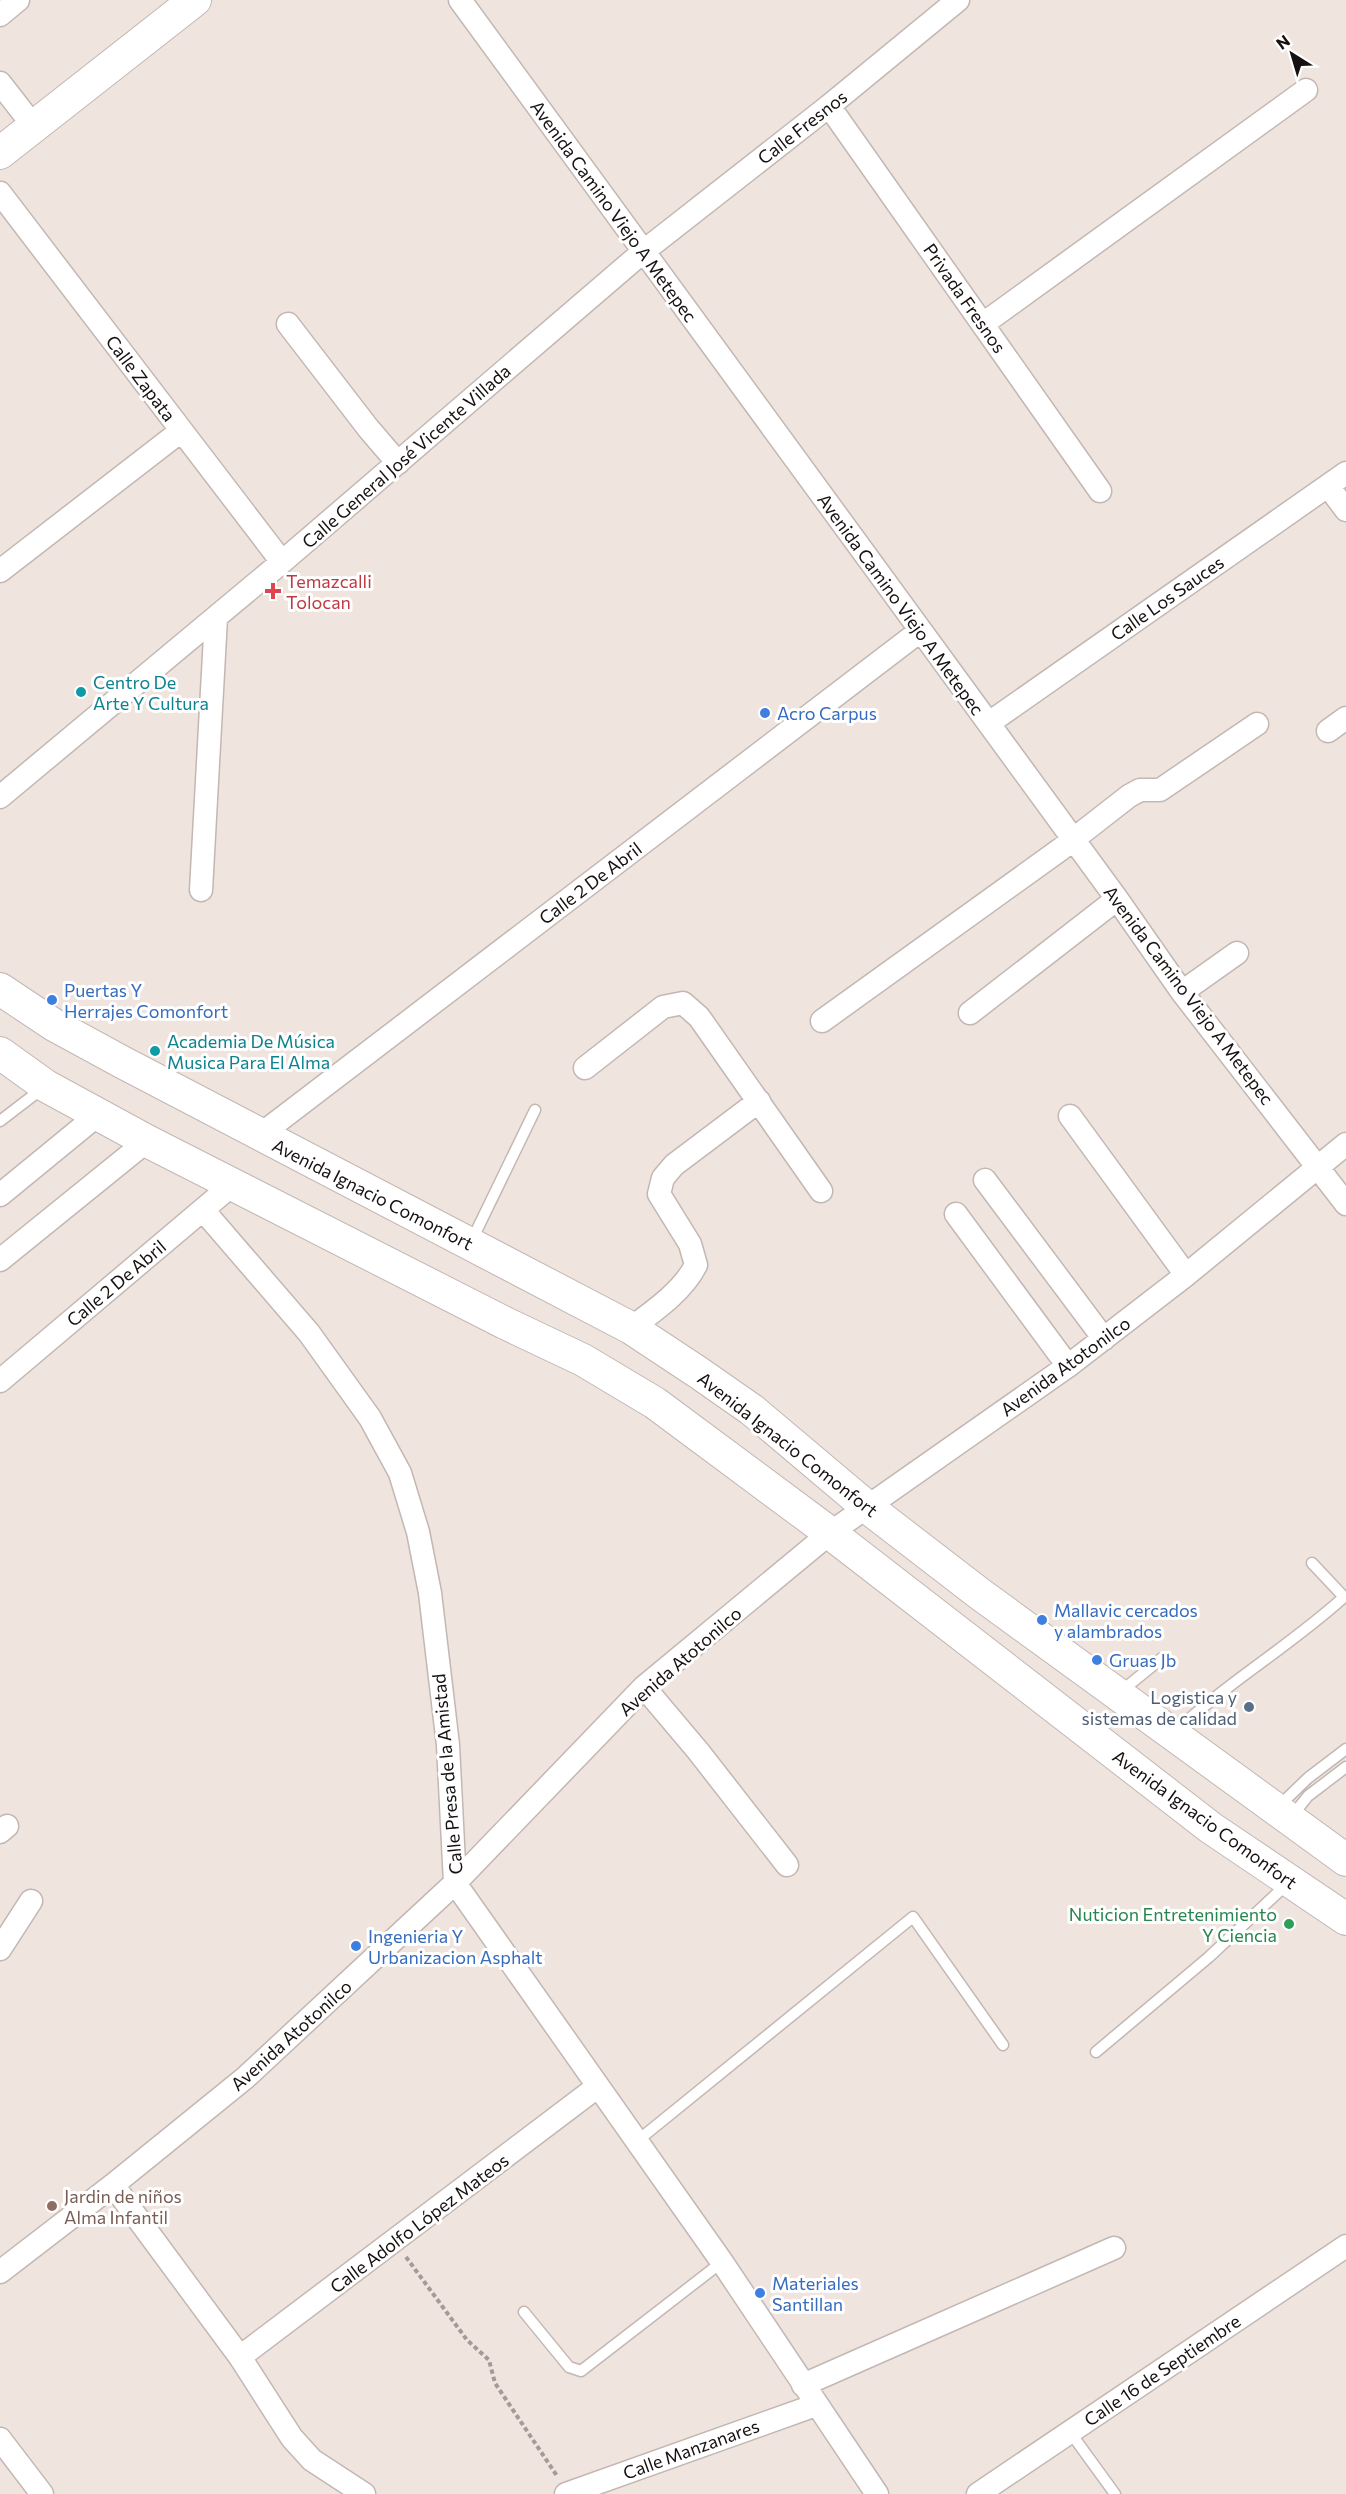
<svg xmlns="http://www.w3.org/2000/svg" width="1346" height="2494" viewBox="0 0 1346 2494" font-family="Commissioner,sans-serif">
	<rect width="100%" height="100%" fill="#f0e4df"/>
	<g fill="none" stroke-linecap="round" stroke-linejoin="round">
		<defs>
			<path id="lane" d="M0 1121 43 1088
				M471 1242 535 1110
				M1119 1693 1162 1658
				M1174 1733C1226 1683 1290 1646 1344 1597L1312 1563
				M1278 1807 1308 1778 1346 1749
				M1292 1816 1308 1796 1346 1767
				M1096 2052 1209 1957 1287 1884
				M636 2142 913 1917 1003 2045
				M524 2312 569 2367 581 2371 722 2262
				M1070 2432 1115 2494"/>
			<path id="street" d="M460 0 1117 899 1182 992 1346 1204
				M0 15 18 0
				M0 83 35 128
				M829 106 1100 491
				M0 193 282 562
				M288 324 368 428 398 463
				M983 324 1306 90
				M1328 486 1346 510
				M0 571 181 431
				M989 723 1346 473
				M1328 731 1346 718
				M0 797 282 562 644 251 829 106 958 0
				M201 890 216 618
				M1182 992 1237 953
				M970 1013 1117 899
				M822 1021 1061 849 1129 796 1140 790H1160L1257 724
				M585 1068 663 1007 683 1003 699 1017 821 1191
				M1070 1116 1186 1275
				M260 1135 920 631
				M985 1180 1104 1339
				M0 1195 100 1113
				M203 1210 309 1333 370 1418 400 1473 418 1532 430 1593 448 1745 455 1883 722 2262 877 2494
				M956 1214 1068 1366
				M0 1260 147 1141
				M631 1328C654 1311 683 1291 696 1265L690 1244 659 1194 663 1178 674 1165 759 1101
				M0 1381 232 1185
				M644 1687 698 1751 787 1865
				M0 1832 7 1826
				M0 1949 31 1901
				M113 2185 240 2357 292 2438 312 2460 364 2494
				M0 2272 113 2185 245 2078 455 1883 644 1687 830 1533 1068 1366 1186 1275 1346 1144
				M240 2357 597 2087
				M803 2385 1114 2248
				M0 2439 42 2494
				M566 2494 816 2405
				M978 2494 1346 2246"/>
			<path id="secondary" d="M0 153 195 0
				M0 989 54 1025 122 1062 631 1328 699 1373 752 1410 867 1507 980 1594 1346 1860
				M0 1053 46 1086 147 1141 505 1323 583 1360 655 1403 830 1533 1211 1828 1346 1919"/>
		</defs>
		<!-- lane casing -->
		<use href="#lane" stroke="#c3b7b3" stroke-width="13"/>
		<!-- street casing -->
		<use href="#street" stroke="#c3b7b3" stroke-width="25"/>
		<!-- secondary casing -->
		<use href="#secondary" stroke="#c3b7b3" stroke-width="34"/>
		<!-- path -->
		<path stroke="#a49a97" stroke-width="4" stroke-dasharray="4.5 3" stroke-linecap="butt" d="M406 2257 467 2340 489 2360 495 2383 557 2476"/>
		<!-- lane -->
		<use href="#lane" stroke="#fff" stroke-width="10"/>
		<!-- street -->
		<use href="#street" stroke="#fff" stroke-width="22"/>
		<!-- secondary -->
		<use href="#secondary" stroke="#fff" stroke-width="32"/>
	</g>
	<!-- markers -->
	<path fill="#e0444e" stroke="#fff" stroke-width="2" d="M270 582h6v6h6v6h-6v6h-6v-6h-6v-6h6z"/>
	<g fill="#0f9aa8" stroke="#fff" stroke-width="2">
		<circle cx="81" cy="692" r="6"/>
		<circle cx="155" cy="1051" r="6"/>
	</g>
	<g fill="#3f7fe0" stroke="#fff" stroke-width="2">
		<circle cx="765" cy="713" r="6"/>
		<circle cx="52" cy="1000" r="6"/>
		<circle cx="1042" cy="1620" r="6"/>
		<circle cx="1097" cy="1660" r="6"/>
		<circle cx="356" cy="1946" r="6"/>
		<circle cx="760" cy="2293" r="6"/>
	</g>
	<circle fill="#5c6f8a" stroke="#fff" stroke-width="2" cx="1249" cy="1707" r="6"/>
	<circle fill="#2e9e5b" stroke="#fff" stroke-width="2" cx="1289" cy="1924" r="6"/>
	<circle fill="#8d6e63" stroke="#fff" stroke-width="2" cx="52" cy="2206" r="6"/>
	<g text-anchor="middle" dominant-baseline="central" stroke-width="6" stroke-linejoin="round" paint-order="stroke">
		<!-- street labels -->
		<g font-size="18" fill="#161110" stroke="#fff">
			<text transform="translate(802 127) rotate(-38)">Calle Fresnos</text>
			<text transform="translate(614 211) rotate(54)">Avenida Camino Viejo A Metepec</text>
			<text transform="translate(965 298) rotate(55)">Privada Fresnos</text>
			<text transform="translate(141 378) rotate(53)">Calle Zapata</text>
			<text transform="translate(406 456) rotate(-41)">Calle General José Vicente Villada</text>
			<text transform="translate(1167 598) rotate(-35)">Calle Los Sauces</text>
			<text transform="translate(901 604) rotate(54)">Avenida Camino Viejo A Metepec</text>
			<text transform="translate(590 883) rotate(-37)">Calle 2 De Abril</text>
			<text transform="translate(1189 995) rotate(53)">Avenida Camino Viejo A Metepec</text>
			<text transform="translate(373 1194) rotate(27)">Avenida Ignacio Comonfort</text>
			<text transform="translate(116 1283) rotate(-40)">Calle 2 De Abril</text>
			<text transform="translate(1065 1366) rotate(-36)">Avenida Atotonilco</text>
			<text transform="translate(788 1444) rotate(38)">Avenida Ignacio Comonfort</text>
			<text transform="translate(680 1661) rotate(-41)">Avenida Atotonilco</text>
			<text transform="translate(447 1774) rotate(-95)">Calle Presa de la Amistad</text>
			<text transform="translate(1205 1819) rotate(36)">Avenida Ignacio Comonfort</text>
			<text transform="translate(291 2035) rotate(-42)">Avenida Atotonilco</text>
			<text transform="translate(419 2223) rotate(-37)">Calle Adolfo López Mateos</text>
			<text transform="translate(1162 2370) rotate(-34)">Calle 16 de Septiembre</text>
			<text transform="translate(691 2449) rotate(-20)">Calle Manzanares</text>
		</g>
		<!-- health labels -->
		<g font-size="18" fill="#be3a42" stroke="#fff" text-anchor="start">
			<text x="286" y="581">Temazcalli<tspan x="286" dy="21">Tolocan</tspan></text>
		</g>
		<!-- culture labels -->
		<g font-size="18" fill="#0d838f" stroke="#fff" text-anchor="start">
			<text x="93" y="682">Centro De<tspan x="93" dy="21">Arte Y Cultura</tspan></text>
			<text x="167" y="1041">Academia De Música<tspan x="167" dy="21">Musica Para El Alma</tspan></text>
		</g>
		<!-- shop labels -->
		<g font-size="18" fill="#366cbe" stroke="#fff" text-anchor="start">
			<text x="777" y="713">Acro Carpus</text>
			<text x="64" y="990">Puertas Y<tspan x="64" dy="21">Herrajes Comonfort</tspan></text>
			<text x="1054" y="1610">Mallavic cercados<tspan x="1054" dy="21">y alambrados</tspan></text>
			<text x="1109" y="1660">Gruas Jb</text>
			<text x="368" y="1936">Ingenieria Y<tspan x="368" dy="21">Urbanizacion Asphalt</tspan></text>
			<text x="772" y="2283">Materiales<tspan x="772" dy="21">Santillan</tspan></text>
		</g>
		<!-- service labels -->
		<g font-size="18" fill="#4e5e75" stroke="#fff" text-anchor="end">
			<text x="1237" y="1697">Logistica y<tspan x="1237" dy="21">sistemas de calidad</tspan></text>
		</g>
		<!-- leisure labels -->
		<g font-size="18" fill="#27864d" stroke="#fff" text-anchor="end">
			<text x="1277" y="1914">Nuticion Entretenimiento<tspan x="1277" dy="21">Y Ciencia</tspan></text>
		</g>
		<!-- education labels -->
		<g font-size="18" fill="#785e54" stroke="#fff" text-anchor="start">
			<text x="64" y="2196">Jardin de niños<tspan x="64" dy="21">Alma Infantil</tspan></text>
		</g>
	</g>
	<!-- north arrow -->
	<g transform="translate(1292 54) rotate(323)" stroke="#ffffff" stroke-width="4.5" paint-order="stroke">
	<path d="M0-4.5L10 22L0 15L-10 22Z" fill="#161110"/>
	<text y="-9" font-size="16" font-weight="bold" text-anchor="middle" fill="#161110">N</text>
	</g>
</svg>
